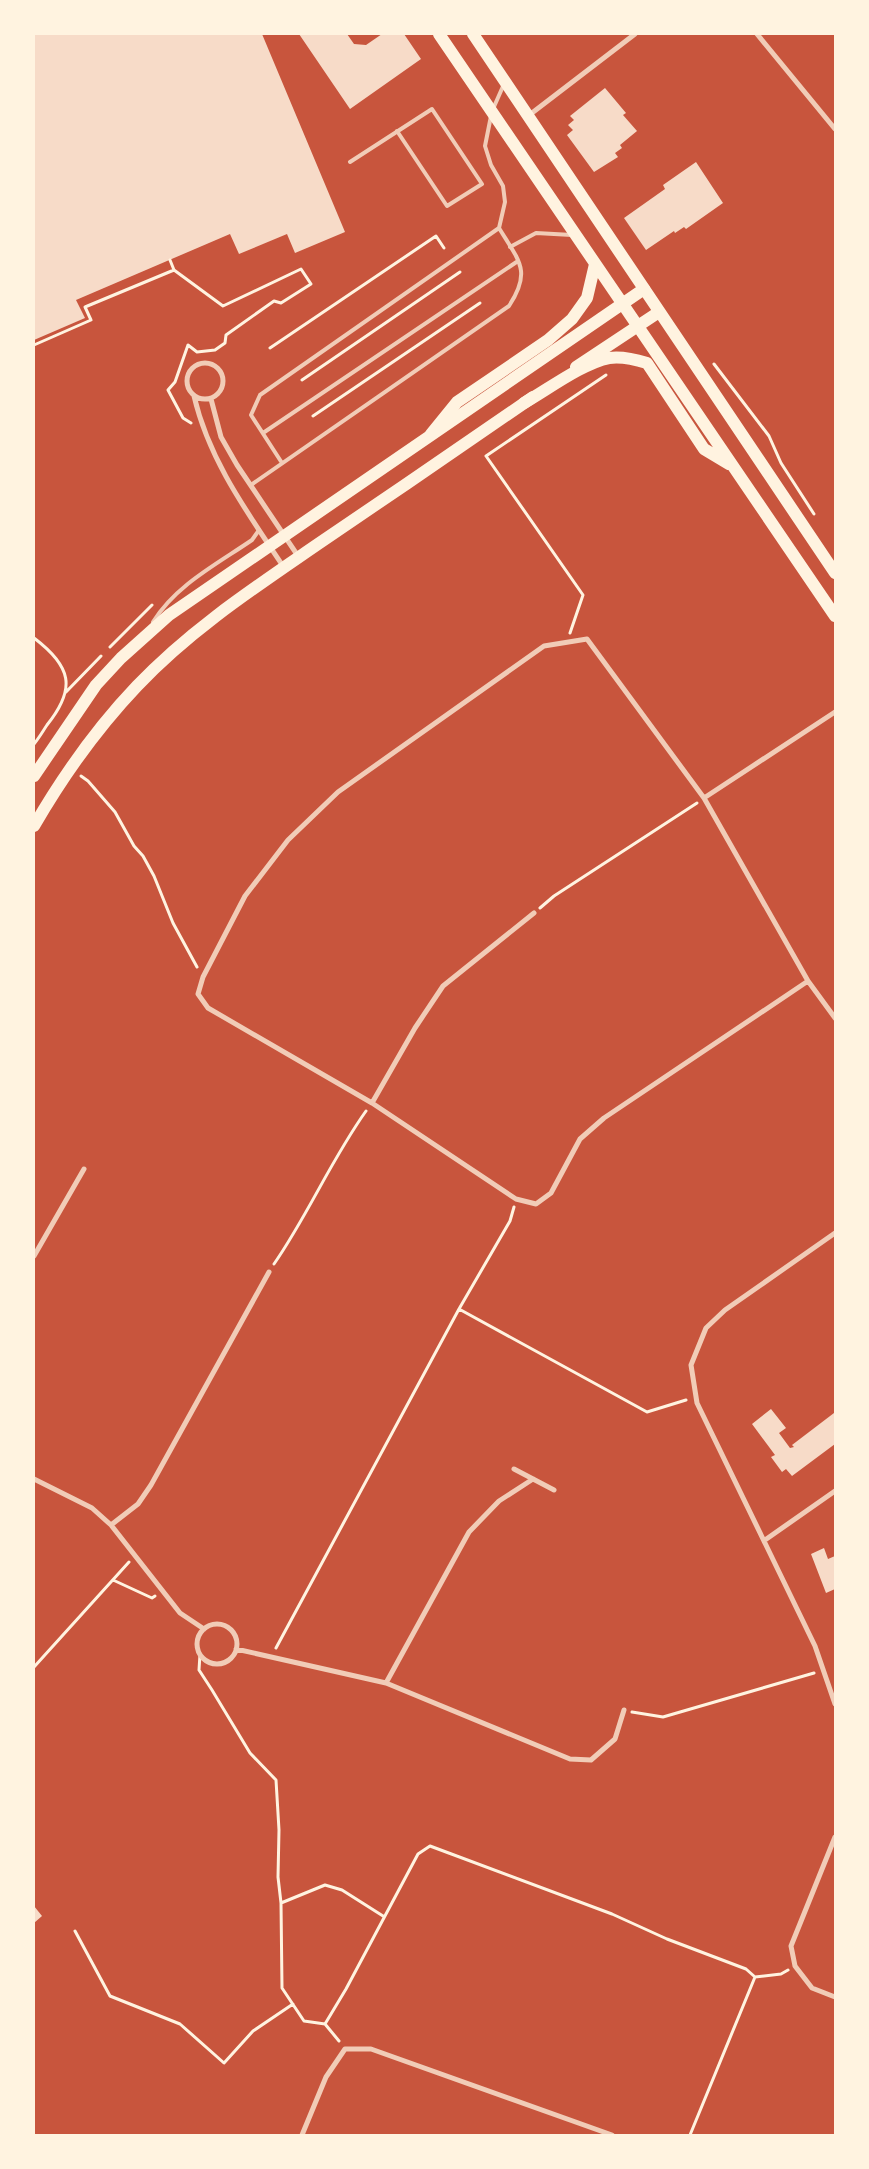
<svg xmlns="http://www.w3.org/2000/svg" width="869" height="2169" viewBox="0 0 869 2169" font-family="'Exo 2',sans-serif">
	<rect width="100%" height="100%" fill="#c8553d"/>
	<!-- building -->
	<path fill="#f7dbc8" d="M34 34H262L345 232 295 253 287 234 239 254 230 234 76 300 85 318 34 340Z
		M299 34H347L354 44 366 45 382 34H404L421 59 350 109Z
		M605 88 626 113 623 115 637 131 620 145 622 148 615 153 618 157 594 172 567 135 573 130 568 125 574 120 570 116Z
		M696 162 723 203 686 229 684 227 675 233 674 231 646 250 624 218 665 189 663 185Z
		M771 1409 786 1428 779 1433 790 1448 794 1447 792 1445 834 1413 835 1444 792 1476 786 1469 782 1472 771 1457 775 1455 752 1424Z
		M824 1548 828 1559 835 1556V1589L826 1593 811 1554Z
		M34 1906 42 1916 34 1923Z"/>
	<g fill="none" stroke-linecap="round" stroke-linejoin="round">
		<!-- path -->
		<path stroke="#fff3e0" stroke-width="3" d="M174 270 223 306 301 269 311 284 281 303 274 301 226 335 225 343 215 350 197 352 188 345 175 382 168 390 183 418 191 423
			M34 345 91 320 85 307 174 270 170 260
			M270 348 436 236 444 248
			M714 364 769 436 781 463 814 514
			M302 380 460 272
			M313 416 480 303
			M570 633 583 595 486 456 606 375
			M34 638C71 666 77 688 47 725 43 731 39 738 34 744
			M110 647 152 605
			M66 692 101 656
			M81 776 88 781 115 812 134 846 143 856 154 876 173 923 197 967
			M540 908 554 896 697 803
			M274 1264C308 1215 331 1160 366 1111
			M459 1309 647 1412 686 1400
			M113 1580 152 1598 155 1596
			M276 1648 459 1309 510 1221 514 1207
			M200 1654 199 1670 212 1690 250 1753 276 1780 279 1830 278 1877 281 1903 282 1988 304 2021 325 2024
			M34 1667 129 1562
			M632 1712 663 1717 814 1673
			M281 1903 325 1885 342 1890 383 1916
			M75 1931 110 1996 180 2024 224 2063 253 2031 293 2004
			M339 2041 325 2024 346 1989 418 1854 430 1846 612 1914 667 1939 746 1969 755 1977
			M690 2135 755 1977 781 1974 788 1970"/>
		<!-- service -->
		<path stroke="#f1ccb7" stroke-width="4" d="M493 109 504 84
			M350 162 432 109 482 184 447 206 397 131
			M510 247 536 233 572 235
			M263 433 518 261
			M282 463 251 415 260 395 499 228 505 202 503 186 491 165 485 146 491 116
			M251 485 509 306C532 271 519 261 499 228
			M153 622C176 585 217 564 252 540L259 530"/>
		<!-- minor -->
		<path stroke="#f1ccb7" stroke-width="5" d="M757 34 835 129
			M528 116 635 34
			M187 381a18 18 0 1 1 36 0a18 18 0 1 1-36 0Z
			M194 396C209 460 247 512 283 566
			M211 399 221 437 237 465 298 556
			M704 798 835 712
			M808 981 604 1118 580 1139 551 1193 536 1204 516 1199 372 1103 208 1008 198 994 203 977 245 896 288 840 338 792 544 646 587 639 704 798 808 981 835 1018
			M372 1103 415 1028 443 986 534 913
			M835 1233 725 1310 706 1328 691 1365 697 1403 815 1646 835 1704
			M34 1256 84 1169
			M514 1469 554 1490
			M34 1479 92 1508 111 1525 180 1613 204 1629
			M111 1525 138 1504 151 1485 269 1272
			M765 1540 835 1491
			M197 1644a20 20 0 1 1 40 0a20 20 0 1 1-40 0Z
			M236 1649 386 1683 570 1759 591 1760 615 1739 624 1710
			M386 1683 469 1532 499 1501 533 1479
			M835 1837 791 1946 795 1966 812 1988 835 1997
			M302 2135 326 2077 345 2049H371L612 2135"/>
		<!-- primary -->
		<path stroke="#fff3e0" stroke-width="12" d="M576 367 659 312
			M34 776 96 685 121 658 169 615 644 289
			M34 826C63 776 97 728 137 686 190 630 254 588 318 544 390 495 461 447 533 397"/>
		<!-- trunk -->
		<path stroke="#fff3e0" stroke-width="12" d="M439 34 835 616
			M473 34 835 573
			M524 403C547 390 583 363 609 358 622 356 634 359 647 363L704 449 729 464
			M431 434 457 402 548 340 572 319 587 298 595 264"/>
	</g>
	<!-- border -->
	<rect width="869" height="2169" fill="none" stroke="#fff3e0" stroke-width="70"/>
</svg>
